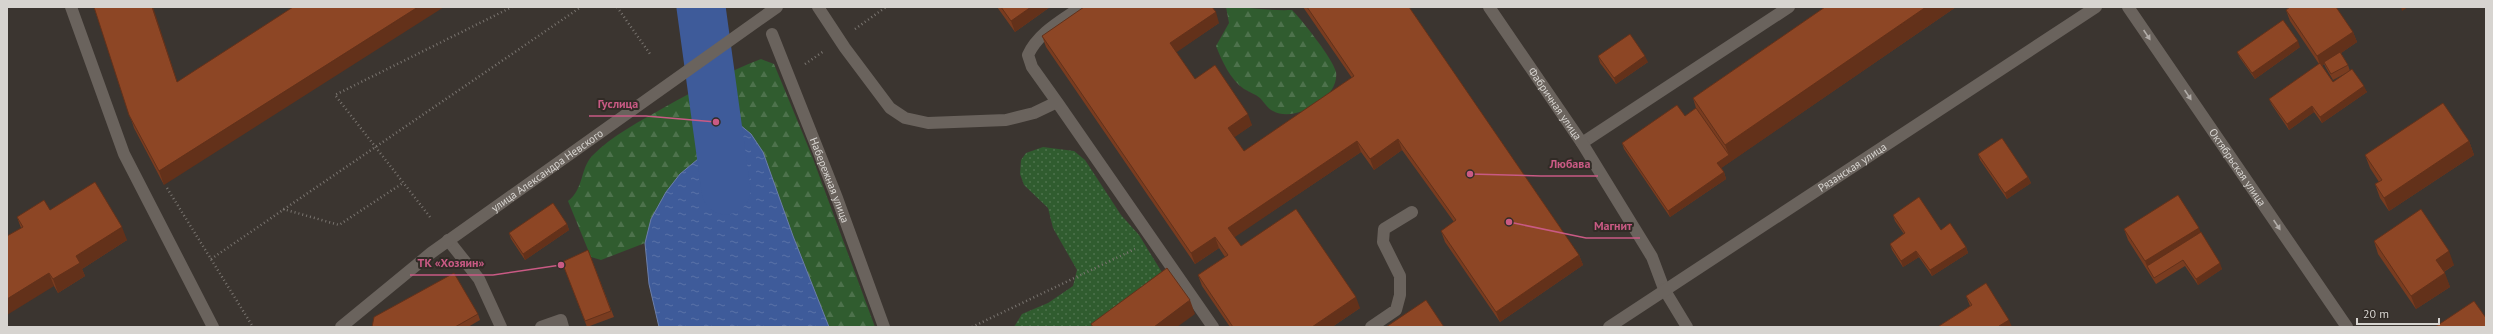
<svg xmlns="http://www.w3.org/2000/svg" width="2493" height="334" viewBox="0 0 2493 334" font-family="'PT Sans',sans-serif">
	<defs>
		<pattern id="grass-dots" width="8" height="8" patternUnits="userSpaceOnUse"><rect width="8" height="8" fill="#305c2f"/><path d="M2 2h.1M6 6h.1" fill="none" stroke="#4d724c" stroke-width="1.8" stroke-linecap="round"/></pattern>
		<pattern id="forest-firs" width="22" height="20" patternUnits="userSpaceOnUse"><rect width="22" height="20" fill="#305c2f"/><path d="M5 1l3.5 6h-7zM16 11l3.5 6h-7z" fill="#4d724c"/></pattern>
		<pattern id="water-ripples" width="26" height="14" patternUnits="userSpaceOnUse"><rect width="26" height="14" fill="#3e5b9a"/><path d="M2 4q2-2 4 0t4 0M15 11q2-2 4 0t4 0" fill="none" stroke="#5972a7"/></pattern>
	</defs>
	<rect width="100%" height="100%" fill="#3b3530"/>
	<!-- grass -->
	<path fill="url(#grass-dots)" d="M1043 147 1074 151 1085 160 1121 215 1139 235 1166 279 1101 327H1014L1022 314 1048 303 1073 286 1077 270 1053 228 1048 208 1024 185 1020 174 1021 160 1026 153Z"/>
	<!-- forest -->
	<path fill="url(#forest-firs)" d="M1226 7C1249 7 1268 11 1292 10 1302 20 1333 59 1336 72 1340 99 1294 123 1273 111 1268 109 1264 102 1260 98 1255 94 1249 92 1244 89 1230 79 1222 61 1216 46L1229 23Z
		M761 59 774 64 812 156 875 327H829L793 236 763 152 703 134 698 159 680 174 651 219 645 243 601 260 591 257 568 201C584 189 580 169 592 156 612 135 641 121 665 107 696 90 727 72 761 59Z"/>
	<!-- water -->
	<path fill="url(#water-ripples)" stroke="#6c7faa" d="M734 120 751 134 763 152 793 236 829 327H659L649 284 645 243 651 219 666 192 680 174 698 159 703 134 707 128 716 122Z"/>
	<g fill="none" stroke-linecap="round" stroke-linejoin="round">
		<!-- river -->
		<path stroke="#3e5b9a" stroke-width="49" d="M701 7 726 190"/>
		<!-- path -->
		<path stroke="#7a7570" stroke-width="2.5" stroke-dasharray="1 3" stroke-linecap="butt" d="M617 7 650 54
			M855 29 886 7
			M805 64 824 51
			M167 188 253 327
			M283 209 339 225 403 183
			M430 217 335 95 512 7
			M211 259 581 7
			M972 327 1135 249"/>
		<!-- service -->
		<path stroke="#6a635d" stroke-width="12" d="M71 7 124 154 213 327
			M818 7 845 48 890 108 905 118 928 123 1006 120 1034 113 1057 102 1213 327
			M1057 102 1032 67 1028 55C1038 33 1061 21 1081 7
			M1582 143 1789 7
			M448 240 479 279 501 327
			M541 327 561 320 563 327
			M1371 327 1396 310 1400 295V276L1383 242 1384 229 1412 212"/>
		<!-- pedestrian -->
		<path stroke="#6a635d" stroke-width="12" id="s1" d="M772 34 837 198 884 327"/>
		<!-- minor -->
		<g stroke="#6a635d" stroke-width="12">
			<path id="s2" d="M1489 7 1582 143 1652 257 1664 289"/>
			<path id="s3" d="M341 327 431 253 777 7"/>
		</g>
		<!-- tertiary -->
		<g stroke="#6a635d" stroke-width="12">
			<path id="s4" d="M2128 7 2347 327"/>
			<path d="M1664 289 1687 327"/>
		</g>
		<!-- secondary -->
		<path stroke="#6a635d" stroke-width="12" id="s5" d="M1609 327 2096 7"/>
	</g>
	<!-- wall -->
	<path fill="#793c20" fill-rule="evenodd" d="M94 7H154H153L164 185 134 128Z
		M997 7H1050L1015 32Z
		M1303 7H1409L1579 255 1583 265 1500 322 1445 242 1441 231 1454 222 1402 150 1374 170 1361 152 1234 237 1241 246 1360 308 1332 327H1230L1202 286 1198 275 1225 257 1219 248 1195 264 1046 47 1042 36 1219 23 1176 52 1195 79 1252 125 1234 137 1244 151 1352 78Z
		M1825 7H1956L1721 168 1724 172 1726 179 1670 217 1624 149 1622 143 1685 116 1696 108 1693 98Z
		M2286 10 2353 32 2357 42 2341 53 2348 65 2350 71 2367 92 2322 123 2314 112 2289 130 2272 105 2269 99 2319 64 2290 21ZM2324 64 2326 68 2333 80 2348 72 2333 82 2322 66Z
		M2300 47 2255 79 2240 58 2237 52Z
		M1598 56 1648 62 1616 84 1600 63Z
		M2469 141 2474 155 2389 211 2380 198 2375 184 2379 182 2370 168 2365 155Z
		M1978 154 2028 177 2031 183 2007 199 1980 160Z
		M50 210 127 240 82 269 85 276 58 293 21 228 17 217Z
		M1893 215 1941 230 1966 247 1968 253 1932 276 1919 257 1903 267 1892 250 1890 244 1904 234 1895 221Z
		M567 224 569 230 525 260 511 239 509 233Z
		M2124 229 2201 232 2222 269 2198 285 2185 266 2156 284 2128 240Z
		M2374 241 2454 265 2444 272 2450 287 2416 309 2378 254Z
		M588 250 614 317 587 327 562 262Z
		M1966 296 2012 327H1940L1939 326 1970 306Z
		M478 314 480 320 468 327H372Z"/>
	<!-- shaded-wall -->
	<path fill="#63311a" d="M152 7H153L182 96 177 82Z
		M418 7H444L164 185 159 171Z
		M1031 7H1050L1015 32 1011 21Z
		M1926 7H1956L1720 169 1717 163 1729 155 1725 145Z
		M2401 7H2408L2402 11Z
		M1216 12 1219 23 1174 54 1170 43Z
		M2353 32 2357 42 2325 64 2324 62V64L2321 67 2317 56Z
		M2298 41 2300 47 2255 79 2252 73Z
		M1645 56 1648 62 1616 84 1614 78Z
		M2364 86 2367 92 2322 123 2320 117Z
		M2312 106 2314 112 2289 130 2287 124Z
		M1248 114 1252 125 1232 139 1228 128Z
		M1398 139 1402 150 1374 170 1370 159Z
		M1357 141 1361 152 1232 239 1228 228Z
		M2469 141 2474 155 2389 211 2384 198Z
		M1724 172 1726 179 1670 217 1668 211Z
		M2028 177 2031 183 2007 199 2005 193Z
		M567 224 569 230 525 260 523 254Z
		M122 227 127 240 82 269 85 276 58 293 53 279 76 256Z
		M2199 228 2203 238 2147 266 2145 261Z
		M1215 237 1219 248 1195 264 1191 253Z
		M1966 247 1968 253 1932 276 1930 270Z
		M1916 251 1919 257 1903 267 1901 261Z
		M2449 251 2454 265 2440 274 2436 260Z
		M1579 255 1583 265 1500 322 1496 312Z
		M2220 263 2222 269 2198 285 2196 279Z
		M49 273 54 286 7 315V299Z
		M2445 273 2450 287 2416 309 2411 296Z
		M1356 297 1360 308 1332 327H1312Z
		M1190 300 1195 314 1177 327H1154Z
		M2009 320 2012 327H1999V326Z"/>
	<!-- building -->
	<path fill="#8d4625" stroke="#63311a" d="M94 7H152L177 82 293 7H418L159 171 129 115Z
		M1001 7H1031L1011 21Z
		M1084 7H1212L1216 12 1170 43 1195 79 1215 65 1248 114 1228 128 1244 151 1354 76 1307 7H1409L1579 255 1496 312 1441 231 1456 220 1398 139 1370 159 1357 141 1228 228 1241 246 1296 209 1356 297 1312 327H1233L1198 275 1228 255 1215 237 1191 253 1042 36Z
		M1825 7H1926L1725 145 1693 98Z
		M2290 7H2336L2353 32 2317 56 2286 10Z
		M2283 20 2298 41 2252 73 2237 52Z
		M1630 34 1645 56 1614 78 1598 56Z
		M2340 52 2348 65 2331 74 2324 62Z
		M2320 63 2333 82 2352 69 2364 86 2320 117 2312 106 2287 124 2269 99Z
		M2443 103 2469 141 2384 198 2375 184 2382 180 2365 155Z
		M1677 105 1685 116 1696 108 1729 155 1717 163 1724 172 1668 211 1622 143Z
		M2002 138 2028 177 2005 193 1978 154Z
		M95 182 122 227 76 256 80 263 53 279 49 273 7 299V236L23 227 17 217 44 200 50 210Z
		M2178 195 2199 228 2145 261 2124 229Z
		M1919 197 1941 230 1950 223 1966 247 1930 270 1916 251 1901 261 1890 244 1905 233 1893 215Z
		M553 203 567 224 523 254 509 233Z
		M2421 209 2449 251 2436 260 2445 273 2411 296 2374 241Z
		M2201 232 2220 263 2196 279 2183 260 2154 278 2147 266Z
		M588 250 611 311 585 321 562 262Z
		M1167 268 1190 300 1154 327H1093L1091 324Z
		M454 273 478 314 455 327H372L374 317Z
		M1986 283 2009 320 1999 326 2000 327H1940L1939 326 1972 305 1966 296Z
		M1426 300 1444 327H1386Z
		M2474 301 2486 318V327H2435Z"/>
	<!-- one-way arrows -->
	<defs><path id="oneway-solid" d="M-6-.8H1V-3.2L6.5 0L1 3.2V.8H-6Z"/></defs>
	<g fill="#b1aca8">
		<use href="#oneway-solid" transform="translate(2147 35) rotate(56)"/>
		<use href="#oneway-solid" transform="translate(2188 95) rotate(56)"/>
		<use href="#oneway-solid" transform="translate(2277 225) rotate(56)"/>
	</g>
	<g text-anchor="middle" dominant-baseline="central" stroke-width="4" stroke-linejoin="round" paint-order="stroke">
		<!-- street labels -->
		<g font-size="11" fill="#d7d4d0" stroke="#312b26">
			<text stroke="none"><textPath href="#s2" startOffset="117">Фабричная улица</textPath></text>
			<text stroke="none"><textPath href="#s5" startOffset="291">Рязанская улица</textPath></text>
			<text stroke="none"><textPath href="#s4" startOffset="194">Октябрьская улица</textPath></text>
			<text stroke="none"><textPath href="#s3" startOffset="259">улица Александра Невского</textPath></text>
			<text stroke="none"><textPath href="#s1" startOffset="157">Набережная улица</textPath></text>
		</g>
	</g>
	<!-- callouts -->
	<path fill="none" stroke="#c95a84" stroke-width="1.5" d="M716 122L646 116H589M1470 174L1541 176H1598M1509 222L1586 238H1640M561 265L493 275H410"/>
	<g fill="#c95a84" stroke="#312b26" stroke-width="1.5">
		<circle cx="716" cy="122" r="4"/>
		<circle cx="1470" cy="174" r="4"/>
		<circle cx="1509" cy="222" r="4"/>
		<circle cx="561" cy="265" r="4"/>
	</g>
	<g font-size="12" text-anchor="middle" font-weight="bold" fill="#c95a84" stroke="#312b26" stroke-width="4" stroke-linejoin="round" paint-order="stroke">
		<text x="618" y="108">Гуслица</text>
		<text x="1570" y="168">Любава</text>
		<text x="1613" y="230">Магнит</text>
		<text x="451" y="267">ТК «Хозяин»</text>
	</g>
	<!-- border -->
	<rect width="2493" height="334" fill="none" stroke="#d7d4d0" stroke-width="16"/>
	<!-- scale -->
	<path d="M2357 318v6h82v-6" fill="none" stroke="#d7d4d0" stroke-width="2"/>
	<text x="2363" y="318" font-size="12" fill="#d7d4d0" stroke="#312b26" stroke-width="3" paint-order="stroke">20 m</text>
</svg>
